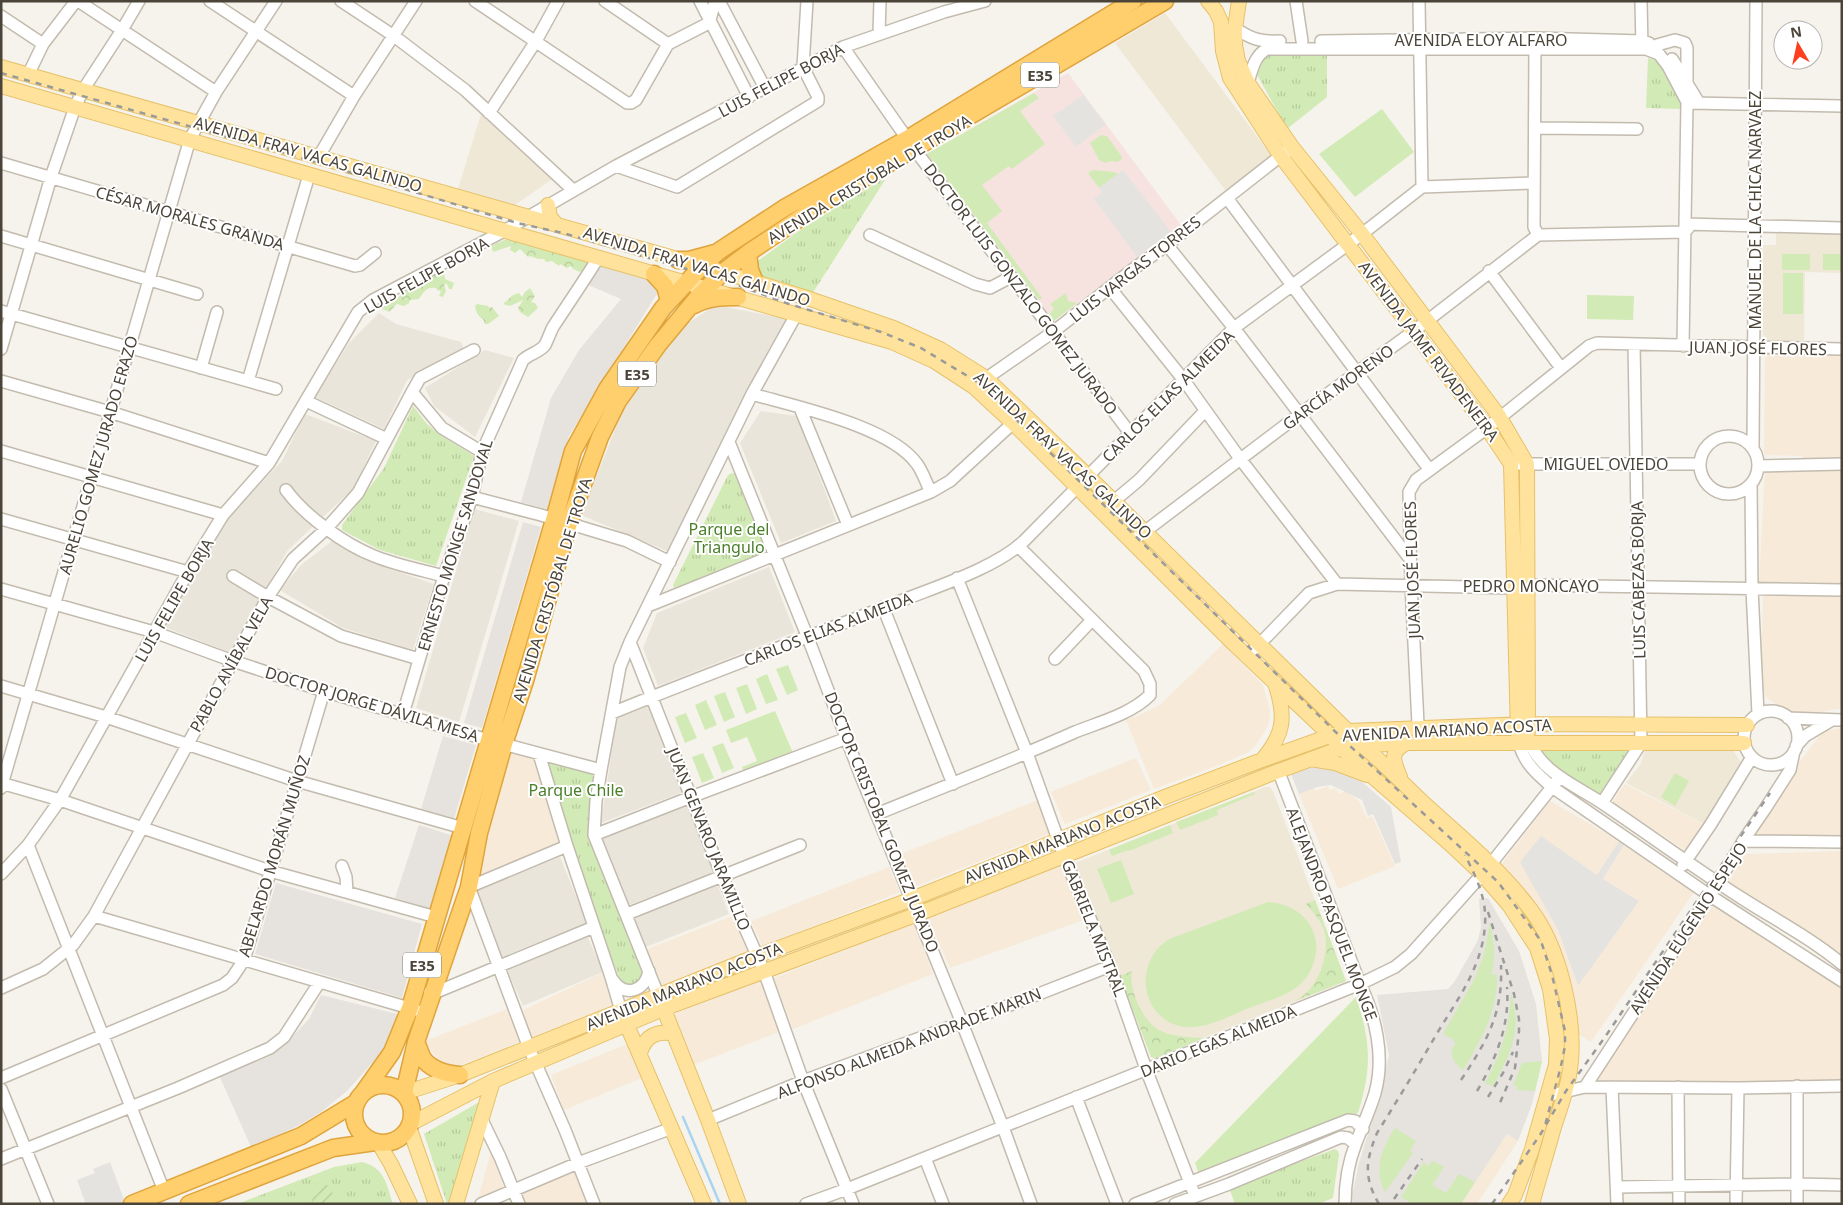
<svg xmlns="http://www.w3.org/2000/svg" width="1843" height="1205" viewBox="0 0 1843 1205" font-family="'Noto Sans',sans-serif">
	<defs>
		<pattern id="forest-crowns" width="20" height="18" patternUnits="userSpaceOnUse" patternTransform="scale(1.25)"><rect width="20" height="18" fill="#d2eab5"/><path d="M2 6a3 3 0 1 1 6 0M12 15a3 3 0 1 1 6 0" fill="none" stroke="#b6ca9c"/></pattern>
		<pattern id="park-tufts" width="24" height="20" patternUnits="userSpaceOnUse" patternTransform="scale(1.25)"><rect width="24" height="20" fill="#d2eab5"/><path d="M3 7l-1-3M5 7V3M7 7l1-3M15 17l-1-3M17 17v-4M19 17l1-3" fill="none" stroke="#b6ca9c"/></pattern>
		<pattern id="garden-furrows" width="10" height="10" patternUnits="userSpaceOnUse" patternTransform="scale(1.25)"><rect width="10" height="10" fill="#d2eab5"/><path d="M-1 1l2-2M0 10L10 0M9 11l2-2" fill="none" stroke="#b6ca9c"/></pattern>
	</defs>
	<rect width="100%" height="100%" fill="#f6f3ec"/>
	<!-- residential -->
	<path fill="#eae5da" d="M716 305 787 319 764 358 667 551 581 515 630 392 682 327Z
		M379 313 396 324 461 342 464 349 407 380 384 429 315 397 349 343Z
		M485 350 514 358 475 437 434 406 425 388Z
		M761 411 797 416 836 521 781 543 740 443Z
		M305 414 376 441 353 489 287 551 232 653 164 627 227 519 282 461Z
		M474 509 519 521 459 722 416 708Z
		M332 541 372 563 434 584 413 650 343 628 280 590 301 565Z
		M769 567 795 632 658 686 643 648 657 613Z
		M648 704 683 792 601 823 617 717Z
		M688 805 715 872 629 905 602 838Z
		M560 857 587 923 502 957 475 891Z
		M717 884 729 914 646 947 634 917Z
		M587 935 603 972 523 1006 507 969Z"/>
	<!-- commercial -->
	<path fill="#f7ead8" d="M1765 352H1842V457L1803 458 1802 456 1764 455Z
		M1765 469 1842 470V583L1759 582Z
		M1763 595H1842V708L1793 717 1761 693Z
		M1223 644 1263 685 1270 711 1269 723 1262 736 1255 746 1247 753 1219 765 1154 789 1126 720 1138 716 1160 705Z
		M1842 728V835L1750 839 1795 768 1823 731Z
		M511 751 533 758 558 842 475 880Z
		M1136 758 1151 790 1065 824 1051 792Z
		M1625 784 1705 825 1688 852 1612 802Z
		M1328 786 1330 790 1336 788 1339 794 1346 791 1359 801 1367 818 1372 816 1395 866 1338 889 1299 794 1314 788 1316 791Z
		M1038 800 1051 833 912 888 898 855Z
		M1550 801 1619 841 1597 875 1541 837 1549 913 1558 930 1578 986 1639 901 1603 879 1624 845 1694 892 1591 1042 1578 1034 1572 995 1501 865Z
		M1842 851V956L1729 882 1745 854Z
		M1061 866 1084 920 950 968 928 918Z
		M889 867 900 892 763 947 751 921Z
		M1714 904 1842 987V1081H1598L1597 1076Z
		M735 915 750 952 663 987 647 949Z
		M914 923 933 974 793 1029 774 978Z
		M602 973 612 1005 532 1040 523 1010Z
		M760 981 779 1032 693 1065 672 1015Z
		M507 1009 519 1042 459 1066 440 1064 425 1041Z
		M627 1044 642 1078 564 1110 551 1075Z
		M1507 1134 1518 1141 1477 1204H1461Z
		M491 1151 504 1189 477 1203Z
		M575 1172 587 1204H525L521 1194Z"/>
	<!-- industrial -->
	<path fill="#e6e2dd" d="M599 265 648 278 658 292 569 436 551 510 521 502 551 398 579 350 621 299 586 284Z
		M523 522 541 527 482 728 464 723Z
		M443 736 476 745 454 819 421 809Z
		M419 825 454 836 430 909 395 898Z
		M276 883 422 924 402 998 255 954Z
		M1488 898 1519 951 1536 1004 1542 1061 1532 1104 1518 1141 1507 1134 1461 1204H1353L1352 1195 1359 1163 1380 1094 1389 1055 1377 995 1448 989 1455 981 1478 940 1481 927 1479 899Z
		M321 995 401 1015 383 1051 347 1091 321 1112 296 1127 251 1147 219 1075 268 1057 287 1042 309 1019Z"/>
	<!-- education -->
	<path fill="#efe8d6" d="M1165 13 1271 155 1226 191 1115 43Z
		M481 114 554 178 512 207 458 189Z
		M1776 232 1842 233V273L1805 272 1804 342H1769L1763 335V245H1776Z
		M1647 745 1732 749 1742 764 1704 824 1626 783 1640 765Z
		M1265 787H1270L1273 791 1346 981 1153 1058 1075 863Z"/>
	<!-- medical -->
	<path fill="#f6e3e0" d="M1068 73 1181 225 1054 321 927 154Z"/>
	<!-- grass -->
	<path fill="#d2eab5" d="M1034 93 1039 98 1020 111 1045 144 1012 169 1009 166 982 185 1002 211 987 223 1042 298 1039 300 927 154Z
		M1382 109 1414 152 1355 197 1319 154Z
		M1101 135 1107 136 1122 157 1121 160 1117 162 1110 161 1105 163 1099 160 1090 143Z
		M1093 170 1114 172 1118 174 1099 188 1088 173Z
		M1782 254H1810V270H1782Z
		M1823 254H1842V270H1823Z
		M1783 273H1803V314H1783Z
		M1066 293 1068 301 1077 303 1054 321 1049 314 1054 309 1050 304Z
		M1587 295 1634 296 1633 320 1587 319Z
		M788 665 798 690 787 695 776 669Z
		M767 674 778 700 766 704 756 679Z
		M747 684 757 709 746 714 736 688Z
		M725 692 735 717 724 722 714 696Z
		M706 700 717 725 705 730 695 705Z
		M775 711 793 753 744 772 742 767 757 761 747 737 731 743 726 730Z
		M686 713 697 738 685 743 675 717Z
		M723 743 734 768 722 773 712 747Z
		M703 753 714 778 702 783 692 757Z
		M1675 773 1689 781 1675 806 1661 797Z
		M1254 792 1255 794 1217 810 1218 815 1180 830 1176 822Z
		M1170 825 1173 833 1129 851 1128 850 1112 856 1109 850Z
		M1121 860 1134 894 1111 903 1097 869Z
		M1268 902C1285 903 1301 910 1310 925 1316 936 1318 946 1315 958 1307 992 1278 997 1249 1008 1222 1019 1189 1039 1163 1018 1136 997 1142 952 1172 938Z
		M1490 922C1493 937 1497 959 1491 974L1497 975C1498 1011 1481 1040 1463 1070 1455 1064 1451 1059 1452 1048L1455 1045 1454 1040 1443 1034 1474 980 1484 955Z
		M1511 993C1523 1031 1510 1054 1493 1086L1485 1083C1501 1055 1510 1026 1511 993Z
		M1356 997C1371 1042 1372 1068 1358 1113L1285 1138 1199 1174 1195 1163Z
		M1542 1061 1535 1091 1517 1090V1086H1513L1522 1063Z
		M1395 1128 1416 1141 1410 1151 1413 1153 1385 1192C1373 1169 1382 1148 1395 1128Z
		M1433 1161 1444 1167 1432 1185 1446 1193 1459 1174 1475 1182 1461 1204H1412L1401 1197 1424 1162 1427 1166Z"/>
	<!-- forest -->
	<path fill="url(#forest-crowns)" d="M507 239H513L593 262 586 271 580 272 573 269 571 266 567 268 560 264 559 266 552 261 546 262 544 259H538L530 256 528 257 520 249 515 253 510 250 511 246 493 252 491 246Z
		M439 272 444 273 445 279 454 283 452 289H449L447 284H444L446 291 443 297 439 296 441 291 437 290 436 288C426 287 424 292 419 299L410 300 409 303 404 306 397 304 389 312 381 308 386 302C398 301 400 296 406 287L424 282 429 274Z
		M530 288 535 296 531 302 535 303 538 308 528 317 520 312 518 308 523 300 510 306 503 304 513 295 519 293 522 297 525 292Z
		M477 304 488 306 489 308 492 307 499 316 488 324H485L483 319C478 317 476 311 475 306Z
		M1315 900 1346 981 1293 1002C1299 999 1305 995 1309 990 1321 978 1329 951 1325 934 1323 923 1314 913 1306 904Z
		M1132 971C1130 983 1133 991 1137 1002 1152 1036 1170 1036 1204 1038L1156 1058 1151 1057 1120 976Z"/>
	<!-- park -->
	<path fill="url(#park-tufts)" d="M1267 50 1327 52V97L1287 129 1255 71Z
		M1648 58C1653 59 1659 60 1662 64 1671 75 1679 96 1682 109L1646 108Z
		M883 179 885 180 812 294 758 277 755 263 806 226Z
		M413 406 427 424 440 435 474 456 436 566 380 550 342 530V525L384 468Z
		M732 473 735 474 765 550V554L677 590 675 589 673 585 728 475Z
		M1536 747 1634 749 1601 799 1556 769Z
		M545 762 597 774 591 835 644 975 630 989 621 982 610 954 572 846Z
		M481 1101 450 1204H447L424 1134Z
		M1335 1149 1338 1151 1339 1155 1333 1198 1318 1204H1235L1229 1188Z
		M362 1162C385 1168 386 1183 393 1204H237L334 1167Z"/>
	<!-- garden -->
	<path fill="url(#garden-furrows)" d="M317 1183 334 1187 329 1204H311Z"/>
	<!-- parking -->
	<path fill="#e5e3e0" d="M1083 95 1106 124 1076 147 1053 116Z
		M1123 170 1171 232 1137 257 1094 199 1102 192 1099 188Z
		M1322 767 1353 774 1391 807 1401 862 1395 864 1373 814 1368 816 1362 800 1331 785 1317 787 1299 794 1291 774 1308 768Z
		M1541 836 1597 875 1619 841 1624 845 1603 879 1639 901 1578 986 1558 930 1520 862Z
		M110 1162 125 1202 121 1204H82L85 1202 77 1180 95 1173 93 1169Z"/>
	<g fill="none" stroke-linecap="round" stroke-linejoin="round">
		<!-- stream -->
		<path stroke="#a9d4f2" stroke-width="2.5" d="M683 1117 720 1204"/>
		<defs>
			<path id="minor" d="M78 1 216 92
				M210 1 354 96
				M341 1 394 36 465 90 573 190
				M475 1 627 103H631L636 100 668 44 705 25 710 20 715 1
				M605 1 668 44
				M700 1 749 97
				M719 1 765 88
				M1296 1 1302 41
				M1419 1 1422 187
				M1641 1 1642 47
				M1 16 43 44
				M1235 28C1251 39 1260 42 1280 41
				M879 33 880 1
				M1321 41 1535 38 1642 41 1649 43
				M1535 43 1534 227 1538 235
				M1657 45 1675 40 1685 43 1687 48V82
				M843 47 915 150 1130 433
				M1672 59 1699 103
				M28 75 43 44 76 1
				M1248 83C1252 70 1254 56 1267 49H1646L1659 54 1668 66 1687 102 1683 346
				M1691 103 1842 106
				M489 113 536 41 558 1
				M1535 128 1637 129
				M318 158 354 96 416 1
				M1 163 355 266 360 265 375 253
				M616 166 677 187 818 101V97L803 67 807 1
				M1227 198 1429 469
				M1685 224 1842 228
				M870 235 975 284 990 288 1011 277
				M1 236 197 294
				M1167 245 1234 328 1410 559
				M1489 271 1561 368
				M1110 288 1183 379 1241 460 1337 584
				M1 311 276 389
				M1 349 51 177 75 107 83 90 122 30 139 1
				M201 368 217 312
				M1 381 110 412 269 463
				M248 381 309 175
				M981 382 1053 332 1132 270 1167 245 1292 147
				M412 392 442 428 482 452
				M752 394C796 407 890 426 917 464 923 472 926 483 931 492
				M306 401 387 439
				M800 408 848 525
				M1700 465a29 29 0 1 1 58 0a29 29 0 1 1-58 0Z
				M729 442 808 638 860 774 962 1023 1003 1127 1031 1204
				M1753 448 1756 1
				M1 451 223 515
				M1519 464H1700
				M1758 466 1842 464
				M1751 484 1752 589 1758 714
				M286 490C305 516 344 544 374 556 396 565 421 570 444 576
				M472 497 541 515 627 541 670 562
				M1114 501 1139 480 1205 411
				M1 519 188 572
				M1131 542 1300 414 1414 331 1538 235 1685 232 1689 227
				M233 576 268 597 341 636 419 659
				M957 578 1027 753 1064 856 1110 966 1146 1069 1195 1196
				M1 589 154 632 233 661 324 691 488 740 601 770
				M648 606 931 492 950 481 1013 423
				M883 607 953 784
				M630 642 722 876 764 971 803 1081 853 1204
				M1248 656 1309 593 1337 584 1513 588 1528 585 1842 590
				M1055 659 1092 620
				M1 686 106 717 297 781 463 828
				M1744 738a27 27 0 1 1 54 0a27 27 0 1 1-54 0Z
				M612 713C707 674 803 639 898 602 935 587 996 568 1024 541L1234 328 1362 234 1422 187 1534 183
				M403 714 444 576 472 497 482 452 523 360C529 354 540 352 545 345 548 339 550 333 553 327 568 304 584 281 598 258
				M1788 718 1842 720
				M1519 743C1524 763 1537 774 1552 787L1709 895 1842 981
				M1530 743C1543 774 1579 787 1605 805 1651 836 1696 869 1743 899 1776 920 1812 939 1842 964
				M1419 744 1411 584 1409 492 1416 480 1487 428 1589 346 1597 343 1842 349
				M1796 746 1805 736 1832 720
				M539 754 567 846 611 977 621 1011
				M1278 770 1360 984C1376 1017 1385 1057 1375 1093 1370 1110 1362 1127 1356 1143 1348 1163 1345 1183 1345 1204
				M1 783 60 800 270 871 436 917
				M1 788 190 139 216 92 276 1
				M1602 803 1641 743 1634 344
				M877 814C943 787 1010 761 1075 732 1100 722 1131 714 1150 695V684L1144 671 1018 546
				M594 835 691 797 847 738
				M1743 841 1842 842
				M28 845 164 1191
				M567 846 469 887 529 1048 565 1130 594 1204
				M1683 865 1711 824 1752 757
				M342 866 346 877 347 892
				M1 874 28 845 60 800 188 572 223 515 269 463 358 312 373 300 504 231 616 166 843 47 944 12 985 1
				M627 914 800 845
				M94 916 416 1010
				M612 979C624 998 645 992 649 971
				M1 988 43 969 73 945 94 916 268 597 293 559 326 529 358 493 412 392 420 378 474 350
				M430 992 434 993 594 927
				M659 997 594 835 596 801 601 770 620 667 630 642 752 394 796 315
				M1 1078 223 985 232 978 244 960 324 691
				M1797 1086V1204
				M1585 1087 1718 883 1743 841 1765 809 1790 770 1794 751
				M1612 1087 1617 1204
				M1678 1087 1679 1204
				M1 1089 48 1204
				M1547 1096 1585 1087 1738 1088 1842 1086
				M1076 1097 1117 1204
				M482 1120 500 1157 519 1204
				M708 1120 803 1081 1026 999 1110 966
				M925 1158 943 1204
				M1 1159 178 1088 270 1048 284 1037 319 983
				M1617 1187 1798 1184 1842 1185
				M481 1204 578 1163 672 1128
				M806 1204 847 1189 1360 984 1395 967 1411 954 1486 870 1560 777
				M1135 1204 1348 1120 1355 1121 1363 1129
				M1175 1204 1229 1184 1341 1137 1348 1138 1355 1144
				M1736 1204 1738 1088"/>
			<path id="major" d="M1208 1 1216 11 1221 22 1223 51 1230 78 1280 155 1487 428 1511 464 1518 733
				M1239 1 1235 28V45L1238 61 1248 83 1292 147 1362 234 1499 416 1527 464 1528 732
				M1 67 723 272 810 299 894 328 940 349 986 378 1088 476 1363 746C1386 765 1407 788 1429 808 1465 840 1502 871 1531 910 1559 947 1575 1015 1571 1061 1569 1084 1561 1106 1554 1127 1547 1153 1539 1178 1532 1204
				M1 86 892 342 934 361 974 387 1013 423 1233 643 1331 736 1341 748 1367 769 1373 777 1450 844 1482 874 1509 905 1537 948 1550 989 1557 1039 1556 1065 1532 1149 1515 1195 1509 1204
				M548 205 550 217 556 224
				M1311 759 1335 763 1367 775
				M1262 760C1284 735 1286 717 1276 686
				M1400 777C1394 762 1388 752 1407 743
				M661 1002 708 1120 739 1204
				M623 1016 704 1204
				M640 1053C645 1036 657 1030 674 1034
				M404 1093 460 1075 757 956 912 899 1165 797 1262 760 1338 733 1348 731 1527 724 1747 725
				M410 1124 493 1081 663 1009 918 914 1268 775 1341 748 1350 746 1407 743H1744
				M409 1127 436 1204
				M378 1142 391 1164 410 1204
				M456 1204 493 1081"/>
			<path id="highway" d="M748 253 750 270 755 282
				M678 260H689L715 253
				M654 274 665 286 669 301
				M694 305C708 297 722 297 738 297
				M416 1042C419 1048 421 1057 425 1061 434 1071 448 1074 460 1075
				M354 1114a29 29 0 1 1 58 0a29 29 0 1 1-58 0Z
				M363 1093 392 1052 410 1008 554 520 573 451 607 389 663 308 701 267 719 251 786 207 907 139 1133 1
				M404 1093 416 1042 469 887 479 833 504 744 525 681 569 523 600 437 618 401 658 345 697 298 723 272 748 253 830 198 1165 1
				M132 1204 301 1136 357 1102
				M189 1204 333 1148 375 1142"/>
		</defs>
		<!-- minor casing -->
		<use href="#minor" stroke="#c2bbae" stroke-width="14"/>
		<!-- major casing -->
		<use href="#major" stroke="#e6c16a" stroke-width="16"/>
		<!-- highway casing -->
		<use href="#highway" stroke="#e0a43c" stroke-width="19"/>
		<!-- minor -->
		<use href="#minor" stroke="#fff" stroke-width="11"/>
		<!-- major -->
		<use href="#major" stroke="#ffe39c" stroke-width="14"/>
		<!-- highway -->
		<use href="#highway" stroke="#ffcf6e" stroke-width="16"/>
		<!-- rail -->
		<path stroke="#9a9a9a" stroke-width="2.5" stroke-dasharray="6 6" stroke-linecap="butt" d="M1 73 319 163 517 223 563 233 718 278 789 304 881 332 921 348 979 383 1350 746 1498 882 1541 941 1552 975 1565 1031V1046L1561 1066 1544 1129
			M1488 912 1514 994 1519 1019V1031L1515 1068 1499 1105
			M1461 1080C1487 1041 1503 1014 1501 965
			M1477 1091C1496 1059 1510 1025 1507 987
			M1488 1097 1503 1073 1513 1052
			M1394 1199 1422 1159
			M1379 1204C1363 1177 1366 1160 1377 1133 1397 1101 1417 1068 1436 1035 1457 1000 1483 966 1485 924 1487 899 1476 877 1465 855
			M1492 1204 1540 1135 1566 1091 1605 1037 1770 793"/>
	</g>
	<g text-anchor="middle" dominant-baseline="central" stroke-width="4" stroke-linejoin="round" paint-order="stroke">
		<!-- shield labels -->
		<g fill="#fff" stroke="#817c74" stroke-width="1">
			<rect x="1021" y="62.5" width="38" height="25" rx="4"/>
			<rect x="618" y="361.5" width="38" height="25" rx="4"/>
			<rect x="403" y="952.5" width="38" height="25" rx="4"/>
		</g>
		<g font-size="15" font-weight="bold" fill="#4b4439">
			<text x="1040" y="75">E35</text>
			<text x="637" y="374">E35</text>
			<text x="422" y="965">E35</text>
		</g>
		<!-- street labels -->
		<g font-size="16" fill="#4b4439" stroke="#fff">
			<text x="1481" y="40">AVENIDA ELOY ALFARO</text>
			<text transform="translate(781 80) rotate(-28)">LUIS FELIPE BORJA</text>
			<text transform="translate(308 154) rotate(16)">AVENIDA FRAY VACAS GALINDO</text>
			<text transform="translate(869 179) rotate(-31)">AVENIDA CRISTÓBAL DE TROYA</text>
			<text transform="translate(1755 210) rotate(-90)">MANUEL DE LA CHICA NARVAEZ</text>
			<text transform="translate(190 218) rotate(16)">CÉSAR MORALES GRANDA</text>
			<text transform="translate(697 266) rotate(17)">AVENIDA FRAY VACAS GALINDO</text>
			<text transform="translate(1135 269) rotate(-38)">LUIS VARGAS TORRES</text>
			<text transform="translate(426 275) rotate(-29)">LUIS FELIPE BORJA</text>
			<text transform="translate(1021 289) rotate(53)">DOCTOR LUIS GONZALO GOMEZ JURADO</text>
			<text transform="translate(1758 348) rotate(1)">JUAN JOSÉ FLORES</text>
			<text transform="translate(1429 351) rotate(53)">AVENIDA JAIME RIVADENEIRA</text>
			<text transform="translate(1338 387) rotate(-36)">GARCÍA MORENO</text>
			<text transform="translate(1168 396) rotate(-45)">CARLOS ELIAS ALMEIDA</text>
			<text transform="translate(98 455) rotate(-74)">AURELIO GOMEZ JURADO ERAZO</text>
			<text transform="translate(1063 455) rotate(43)">AVENIDA FRAY VACAS GALINDO</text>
			<text x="1606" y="464">MIGUEL OVIEDO</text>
			<text transform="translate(455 545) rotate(-73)">ERNESTO MONGE SANDOVAL</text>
			<text transform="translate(1412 570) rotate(-92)">JUAN JOSÉ FLORES</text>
			<text transform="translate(1638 580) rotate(-91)">LUIS CABEZAS BORJA</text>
			<text x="1531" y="586">PEDRO MONCAYO</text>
			<text transform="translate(552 590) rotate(-73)">AVENIDA CRISTÓBAL DE TROYA</text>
			<text transform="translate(174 600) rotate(-60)">LUIS FELIPE BORJA</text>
			<text transform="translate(828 629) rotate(-21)">CARLOS ELIAS ALMEIDA</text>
			<text transform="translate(231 664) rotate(-61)">PABLO ANÍBAL VELA</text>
			<text transform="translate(372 704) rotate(17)">DOCTOR JORGE DÁVILA MESA</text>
			<text transform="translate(1447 730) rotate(-3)">AVENIDA MARIANO ACOSTA</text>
			<text transform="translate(882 822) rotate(68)">DOCTOR CRISTOBAL GOMEZ JURADO</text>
			<text transform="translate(709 839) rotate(68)">JUAN GENARO JARAMILLO</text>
			<text transform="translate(1062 839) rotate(-22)">AVENIDA MARIANO ACOSTA</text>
			<text transform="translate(274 856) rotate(-73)">ABELARDO MORÁN MUÑOZ</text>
			<text transform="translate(1332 914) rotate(69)">ALEJANDRO PASQUEL MONGE</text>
			<text transform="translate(1094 928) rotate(68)">GABRIELA MISTRAL</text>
			<text transform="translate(1688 928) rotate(-57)">AVENIDA EUGENIO ESPEJO</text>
			<text transform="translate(684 986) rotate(-22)">AVENIDA MARIANO ACOSTA</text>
			<text transform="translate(1218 1041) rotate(-22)">DARIO EGAS ALMEIDA</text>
			<text transform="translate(909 1043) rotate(-21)">ALFONSO ALMEIDA ANDRADE MARIN</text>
		</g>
		<!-- park labels -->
		<g font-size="16" fill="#4a7f2a" stroke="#fff">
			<text x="729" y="529">Parque del<tspan x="729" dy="18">Triangulo</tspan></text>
			<text x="576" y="790">Parque Chile</text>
		</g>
	</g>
	<!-- border -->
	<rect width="1843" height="1205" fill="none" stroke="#4b4439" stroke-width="5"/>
	<!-- north arrow -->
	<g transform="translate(1798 45) rotate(351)"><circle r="24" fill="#ffffff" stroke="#b7b4b0"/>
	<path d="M0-4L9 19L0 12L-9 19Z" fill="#fc3f1d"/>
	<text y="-8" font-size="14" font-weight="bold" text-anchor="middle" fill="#4b4439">N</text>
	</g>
</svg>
